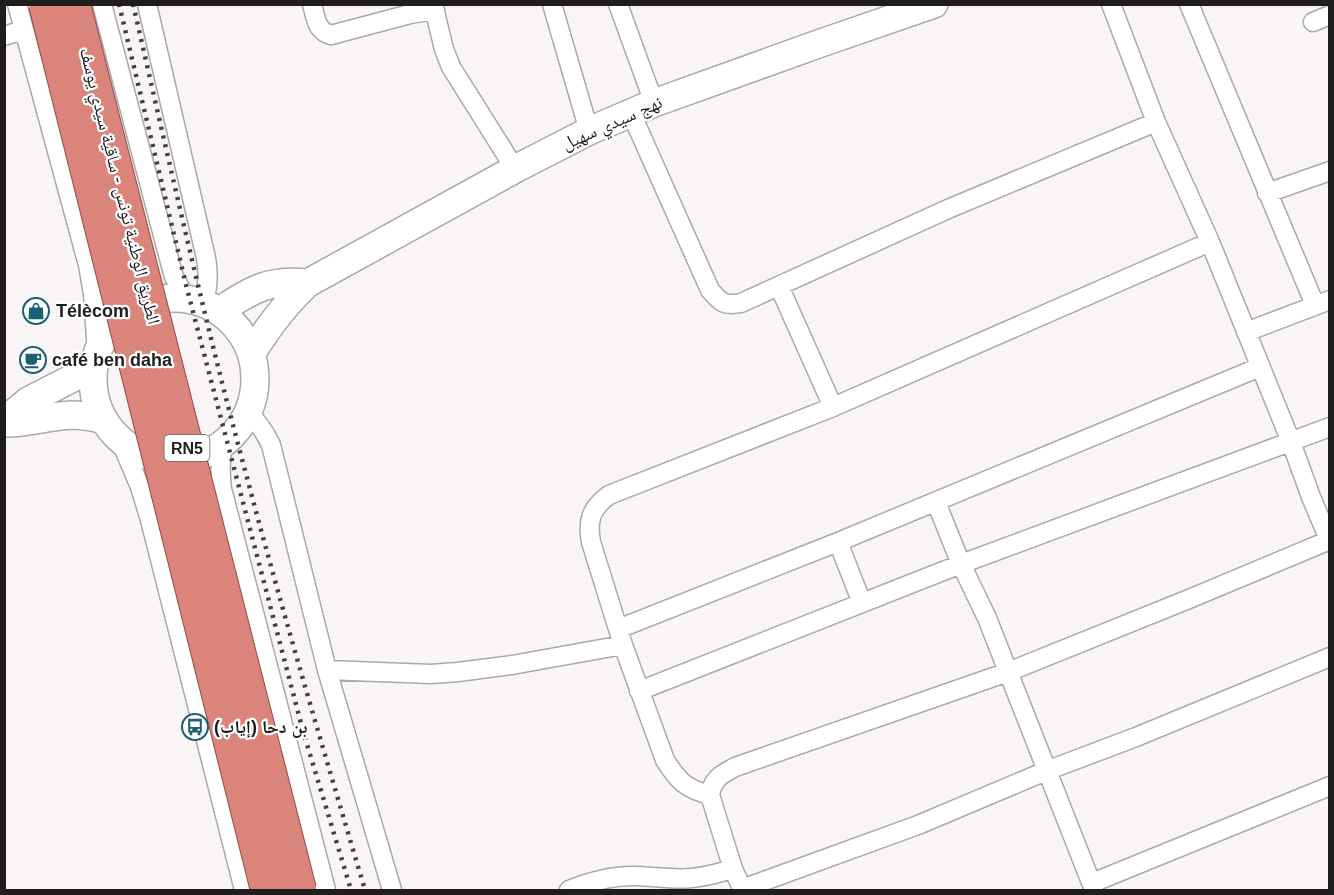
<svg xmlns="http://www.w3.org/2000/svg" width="1334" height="895" viewBox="0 0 1334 895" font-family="Helvetica,'Noto Naskh Arabic',sans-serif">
	<rect width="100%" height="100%" fill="#f9f5f6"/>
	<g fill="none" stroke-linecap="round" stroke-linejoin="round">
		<defs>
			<path id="minor" d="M17 4 88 265 93 294 97 354
				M102 4 171 266 174 277 186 298
				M147 4 206 258C209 274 208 287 204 302
				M312 4C316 18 316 31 331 35L410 14 435 10
				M433 4 444 49 451 67 515 169
				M552 4 589 131
				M618 4 654 103
				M1111 4 1156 122 1210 242 1291 442 1311 497 1330 542
				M1189 4 1315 305
				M1313 22 1330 15
				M4 36 23 30
				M631 113 710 290C721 303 724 306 741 303L948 209 1156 122
				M1267 193 1330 171
				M779 286 833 407
				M1246 332 1330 300
				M248 413C259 423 265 432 271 445L327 670 392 890
				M120 440 140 487 150 520 244 890
				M223 445C220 460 220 474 222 489L326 890
				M936 502 961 564 987 618 1094 890
				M838 542 862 603
				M618 629 838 542 1260 367
				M327 670 431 674 458 672 512 665 623 645
				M639 691 961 564 1330 427
				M710 795C686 789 678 781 665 760L623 645 591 542C587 521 591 508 609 495L833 407 1210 242
				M1092 883 1330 786
				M742 889 918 825 1046 771 1136 737 1330 657
				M569 890C589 882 610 876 632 876 652 876 672 880 692 878 706 877 719 873 733 869
				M743 890 733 869 710 795C713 778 721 775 735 767L1008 672 1189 599 1330 540"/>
			<path id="secondary" d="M93 379a81 81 0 1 1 162 0a81 81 0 1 1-162 0Z
				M219 311C252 290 267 279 308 283
				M252 353C268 327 285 304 308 283L515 169 589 131 654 103 821 43 934 4
				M4 421 28 401 94 367
				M4 423C27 424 48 416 71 415 82 415 93 417 104 420"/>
		</defs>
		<!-- minor casing -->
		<use href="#minor" stroke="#aca8a9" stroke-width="21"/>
		<!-- secondary casing -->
		<use href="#secondary" stroke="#aca8a9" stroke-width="30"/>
		<!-- minor -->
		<use href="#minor" stroke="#fff" stroke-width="18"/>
		<!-- secondary -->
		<use href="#secondary" stroke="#fff" stroke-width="27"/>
		<!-- rail -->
		<path stroke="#434041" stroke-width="4.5" stroke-dasharray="3 6" stroke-linecap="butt" d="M119 4 186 285 303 731 351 890
			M133 4C169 161 204 319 246 474 283 614 324 752 365 890"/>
		<defs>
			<path id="trunk-bridge" d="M45 4 267 890
				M74 4 300 890"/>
		</defs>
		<!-- trunk-bridge casing -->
		<use href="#trunk-bridge" stroke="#934c45" stroke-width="34" stroke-linecap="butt"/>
		<!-- trunk-bridge -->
		<use href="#trunk-bridge" stroke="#da847b" stroke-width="32"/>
	</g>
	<!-- icons -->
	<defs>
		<symbol id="shop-ring" viewBox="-11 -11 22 22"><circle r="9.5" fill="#fff" stroke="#1b5f72" stroke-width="1.5"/><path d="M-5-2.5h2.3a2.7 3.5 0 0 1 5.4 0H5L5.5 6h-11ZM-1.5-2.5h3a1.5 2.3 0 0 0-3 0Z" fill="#1b5f72"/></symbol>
		<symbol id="cafe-ring" viewBox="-11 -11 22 22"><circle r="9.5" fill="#fff" stroke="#1b5f72" stroke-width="1.5"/><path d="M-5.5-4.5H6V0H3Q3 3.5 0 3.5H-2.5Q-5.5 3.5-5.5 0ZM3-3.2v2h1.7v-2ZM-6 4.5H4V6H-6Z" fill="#1b5f72"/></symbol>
		<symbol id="bus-ring" viewBox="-11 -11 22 22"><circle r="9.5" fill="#fff" stroke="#1b5f72" stroke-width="1.5"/><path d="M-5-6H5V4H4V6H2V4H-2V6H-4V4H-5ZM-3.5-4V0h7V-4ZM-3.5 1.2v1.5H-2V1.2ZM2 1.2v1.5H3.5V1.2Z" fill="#1b5f72"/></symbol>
	</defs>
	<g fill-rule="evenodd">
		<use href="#shop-ring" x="21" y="296" width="30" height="30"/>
		<use href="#cafe-ring" x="18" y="345" width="30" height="30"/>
		<use href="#bus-ring" x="180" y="712" width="30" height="30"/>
	</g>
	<g text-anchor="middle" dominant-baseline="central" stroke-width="4.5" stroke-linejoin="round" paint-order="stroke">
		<!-- shield labels -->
		<rect fill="#fff" stroke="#626162" stroke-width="1.5" x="164.5" y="435" width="45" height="26" rx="4.5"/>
		<g font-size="16" font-weight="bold" fill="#1f1d1e">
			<text x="187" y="448">RN5</text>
		</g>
		<!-- street labels -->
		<g font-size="18" fill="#1f1d1e" stroke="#fff">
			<text transform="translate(612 123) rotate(-24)">نهج سيدي سهيل</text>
			<text transform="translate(120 186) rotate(76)">الطريق الوطنية تونس - ساقية سيدي يوسف</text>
		</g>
		<!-- poi labels -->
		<g font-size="18" font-weight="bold" fill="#1f1d1e" stroke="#fff" text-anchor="start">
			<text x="56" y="311">Télècom</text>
			<text x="52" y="360">café ben daha</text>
			<text x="214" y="727">بن دحا (إياب)</text>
		</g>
	</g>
	<!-- border -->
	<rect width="1334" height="895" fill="none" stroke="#1f1d1e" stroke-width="12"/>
</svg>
